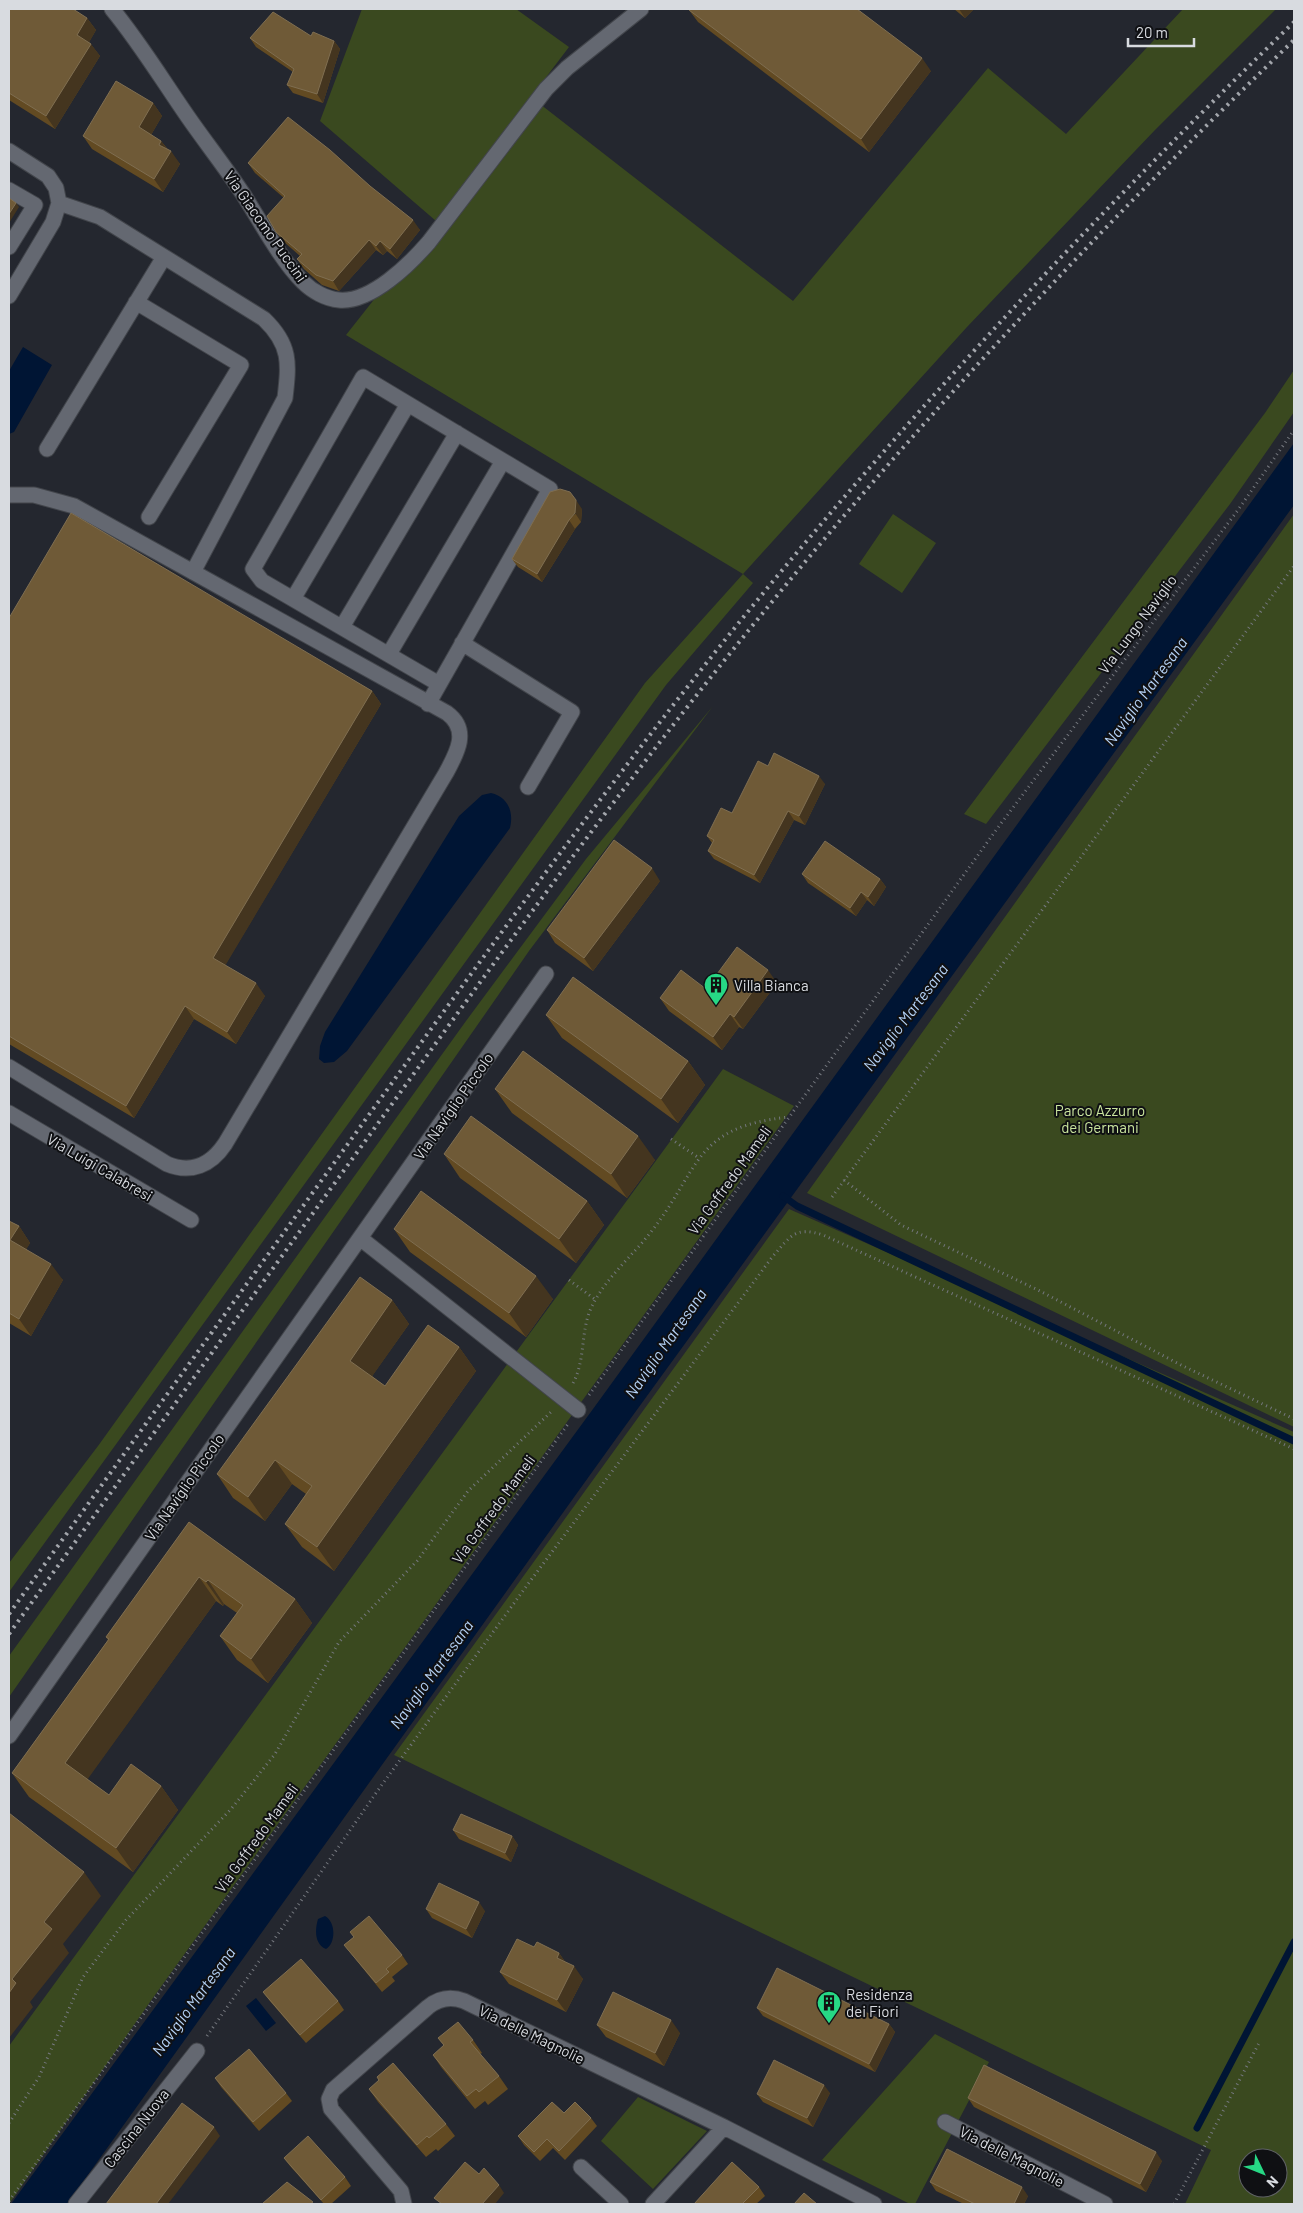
<svg xmlns="http://www.w3.org/2000/svg" width="1303" height="2213" viewBox="0 0 1303 2213" font-family="Barlow,sans-serif">
	<rect width="100%" height="100%" fill="#24272f"/>
	<!-- green -->
	<path fill="#3a491f" fill-rule="evenodd" d="M362 9H516L569 47 531 97 793 301 988 68 1066 134 1183 9H1276L1155 130 967 327 743 574 753 583 666 685 9 1592V1563L98 1446 645 683 743 574 346 335 436 221 320 121Z
		M1294 370V412L1230 504 986 824 964 814 1265 413Z
		M893 514 936 543 902 593 859 564Z
		M1294 514V1427L807 1193Z
		M713 706 529 951 9 1697V1656L466 1021 586 859Z
		M723 1069 794 1106 150 2002 9 2204V2046Z
		M789 1209 1294 1432V2204H1185L1211 2150 394 1755ZM1248 2158H1278V2188H1248Z
		M935 2034 989 2062 915 2204H910L822 2160Z
		M638 2097 707 2131 653 2189 601 2141Z"/>
	<!-- water -->
	<path fill="#001534" d="M23 347 52 365 14 432 9 434V371Z
		M1294 443V505L623 1429 67 2204H11L593 1409Z
		M491 793C508 797 514 812 510 828L347 1051 334 1062 324 1063 319 1059 320 1046 325 1032 459 816 482 795Z
		M325 1916C336 1922 336 1943 326 1949 314 1944 315 1929 318 1919Z
		M256 1998 276 2023 266 2031 246 2006Z"/>
	<g fill="none" stroke-linecap="round" stroke-linejoin="round">
		<!-- stream -->
		<path stroke="#001534" stroke-width="7" d="M783 1196 797 1206 1294 1441
			M1197 2128 1294 1942"/>
		<defs>
			<path id="minor" d="M112 9C140 43 163 81 188 117 206 143 226 168 243 194 261 222 280 259 303 282 312 291 326 299 339 300 371 303 410 264 429 242L546 89 567 68 641 9
				M9 151 48 176 56 188 59 203 53 222 9 296
				M9 190 35 205 9 247
				M59 203 100 217 264 319C291 345 289 363 285 398L193 572
				M136 302 241 365 149 517
				M47 449 164 257
				M9 495H34L74 506 447 713C470 730 457 753 446 773L225 1144C211 1165 191 1174 167 1164L9 1067
				M293 599 408 404
				M342 627 457 433
				M462 643 572 712 528 787
				M389 654 503 461
				M428 704 550 489 363 377 253 569 262 581 439 684
				M9 1113 191 1220
				M360 1238 578 1410
				M9 1736 546 974
				M945 2122 1105 2204
				M581 2167 621 2204
				M76 2204 197 2051
				M404 2204 401 2191 331 2109 329 2099 333 2090 428 2007C439 1998 451 1996 464 2001L724 2127 874 2204
				M653 2204 724 2127"/>
		</defs>
		<!-- minor casing -->
		<use href="#minor" stroke="#42454b" stroke-width="17"/>
		<!-- path -->
		<path stroke="#75787f" stroke-width="3" stroke-dasharray="1 4" stroke-linecap="butt" d="M671 1139 699 1158
			M844 1180 901 1225 1038 1290 1181 1365 1294 1419
			M832 1197 1294 566
			M569 1280 596 1300
			M573 1383C586 1360 580 1330 592 1306 606 1278 632 1256 651 1232 701 1168 693 1127 789 1117
			M589 1395 999 826 1238 510 1294 430
			M207 2036 376 1793 528 1584 773 1256C791 1236 795 1226 823 1235L1294 1449
			M9 2123 39 2077 83 1977 126 1920 232 1808 275 1754 339 1642 417 1561 468 1491 551 1412
			M9 2201 568 1424
			M1174 2204 1259 2043"/>
		<!-- minor -->
		<use href="#minor" stroke="#646871" stroke-width="15"/>
		<!-- rail -->
		<path stroke="#a3a6ac" stroke-width="4" stroke-dasharray="2.5 5" stroke-linecap="butt" d="M9 1614C131 1444 254 1274 376 1105 499 935 622 765 755 603 923 399 1104 206 1294 22
			M9 1634C129 1467 250 1300 371 1133 498 957 624 782 762 614 927 412 1106 221 1294 40"/>
	</g>
	<!-- wall -->
	<path fill="#624a22" d="M9 9 87 18 96 30 89 42 100 56 55 129 9 100Z
		M954 9H974L965 18Z
		M689 10 931 71 869 152 698 22Z
		M250 38 334 41 340 49 323 103 293 93 287 85 293 72 256 47Z
		M153 103 162 116 151 135 161 141 180 164 163 192 92 149 83 136Z
		M248 163 370 186 420 230 397 259 387 251 383 255 376 250 339 291 322 285 304 269 297 259 300 256 283 241 276 232 284 198 255 173Z
		M582 509 581 522 575 529 542 582 518 567 512 559Z
		M9 618 372 691 381 704 225 965 265 996 236 1044 194 1019 134 1118 9 1044Z
		M768 766 825 784 805 825 794 820 760 883 714 859 708 851 712 843 707 836 732 813Z
		M802 874 880 879 886 887 874 906 867 900 856 916 808 883Z
		M660 881 593 971 555 943 547 930Z
		M777 983 743 1029 739 1027 722 1050 669 1011 660 998 706 989Z
		M546 1015 688 1061 705 1085 678 1123 562 1038Z
		M495 1089 655 1160 627 1198 512 1113Z
		M444 1154 587 1201 604 1225 576 1263 460 1178Z
		M9 1221 19 1226 30 1243 26 1249 63 1280 31 1336 9 1323Z
		M394 1229 553 1299 526 1337 410 1252Z
		M392 1300 409 1324 372 1376 385 1386 459 1347 476 1371 334 1571 302 1547 285 1524 306 1494 292 1484 265 1521 233 1498 217 1474Z
		M189 1522 295 1599 312 1623 268 1683 237 1660 220 1636 237 1613 224 1604 223 1606 216 1601 87 1779 109 1795 161 1786 178 1810 133 1872 29 1797 12 1773 108 1640 106 1637Z
		M453 1830 512 1836 518 1845 511 1862 459 1839Z
		M426 1909 485 1911 472 1938 432 1918Z
		M350 1932 402 1955 408 1964 392 1977 395 1981 382 1992 344 1945 354 1937Z
		M534 1947 559 1953 566 1963 583 1979 566 2012 509 1984 500 1972Z
		M263 1992 338 2001 344 2010 306 2043 269 2000Z
		M757 2008 889 2024 895 2032 875 2072 763 2016Z
		M597 2025 680 2033 664 2066 606 2037Z
		M438 2038 473 2040 482 2053 480 2054 499 2076 508 2089 488 2105 485 2101 475 2109 441 2067 433 2055 444 2046Z
		M377 2077 446 2124 455 2136 438 2151 436 2149 426 2157 378 2102 369 2089 379 2081Z
		M215 2078 286 2093 292 2101 259 2131 221 2087Z
		M830 2093 813 2127 763 2102 757 2094Z
		M968 2098 1162 2161 1146 2192 974 2107Z
		M564 2113 591 2118 597 2126 565 2160 553 2148 540 2161 524 2145 518 2136Z
		M284 2158 345 2177 351 2186 331 2204H324L290 2166Z
		M930 2182 1028 2196 1024 2204H964L936 2191Z
		M759 2187 765 2196 756 2204H694Z"/>
	<!-- shaded-wall -->
	<path fill="#44351f" d="M959 9H974L965 18Z
		M87 18 96 30 86 48 77 35Z
		M334 41 340 49 323 103 317 94Z
		M91 44 100 56 55 129 46 116Z
		M922 58 931 71 869 152 861 139Z
		M153 103 162 116 148 140 139 127Z
		M161 141 170 153 171 151 180 164 163 192 154 179 159 145Z
		M16 203 19 207 9 223V214Z
		M413 220 420 230 397 259 390 249Z
		M369 240 376 250 339 291 333 281Z
		M380 241 387 251 383 255 376 246Z
		M576 500 582 509 581 522 575 513Z
		M569 520 575 529 542 582 537 574Z
		M372 691 381 704 222 971 213 958Z
		M819 776 825 784 805 825 799 816Z
		M788 811 794 820 760 883 754 875Z
		M652 868 660 881 593 971 584 958Z
		M880 879 886 887 874 906 868 897Z
		M861 892 867 900 856 916 850 908Z
		M768 970 777 983 743 1029 734 1017Z
		M256 983 265 996 236 1044 227 1032Z
		M185 1006 194 1019 134 1118 126 1106Z
		M730 1014 739 1027 722 1050 713 1037Z
		M688 1061 705 1085 678 1123 661 1099Z
		M638 1136 655 1160 627 1198 611 1174Z
		M587 1201 604 1225 576 1263 559 1239Z
		M19 1226 30 1243 22 1257 10 1240Z
		M51 1264 63 1280 31 1336 19 1319Z
		M536 1276 553 1299 526 1337 509 1313Z
		M392 1300 409 1324 366 1385 350 1361Z
		M459 1347 476 1371 334 1571 317 1547Z
		M275 1460 292 1484 265 1521 248 1497Z
		M199 1577 216 1601 82 1787 65 1763Z
		M208 1580 224 1604 223 1606 206 1582Z
		M295 1599 312 1623 268 1683 251 1659Z
		M161 1786 178 1810 133 1872 116 1848Z
		M512 1836 518 1845 511 1862 505 1853Z
		M84 1872 101 1896 63 1944 69 1953 30 2002 33 2007 9 2038V1993L12 1979 44 1922Z
		M479 1902 485 1911 472 1938 466 1929Z
		M559 1953 568 1966 557 1958Z
		M574 1966 583 1979 566 2012 557 2000Z
		M671 2020 680 2033 664 2066 655 2053Z
		M889 2024 895 2032 875 2072 869 2064Z
		M824 2085 830 2093 813 2127 807 2118Z
		M214 2127 220 2136 168 2204H156Z
		M1156 2152 1162 2161 1146 2192 1140 2184Z
		M499 2185 504 2193 495 2204H482Z
		M1022 2187 1028 2196 1024 2204H1014Z"/>
	<!-- building -->
	<path fill="#6f5a37" stroke="#7f6e51" d="M9 9H73L87 18 77 35 91 44 46 116 9 93Z
		M690 9H857L922 58 861 139 689 10Z
		M273 12 311 36 313 32 334 41 317 94 287 85 294 69 250 38Z
		M116 81 153 103 139 127 161 141 159 145 171 151 154 179 83 136Z
		M288 117 330 150 370 186 413 220 390 249 380 241 376 246 369 240 333 281 316 275 297 259 302 254 276 232 267 216 285 196 248 163Z
		M9 198 16 203 9 214Z
		M560 489 570 492 576 500 575 513 569 520 537 574 512 559 550 492Z
		M71 513 372 691 213 958 256 983 227 1032 185 1006 126 1106 9 1036V618Z
		M774 753 819 776 799 816 788 811 754 875 708 851 714 840 707 836 721 808 732 813 758 761 768 766Z
		M614 840 652 868 584 958 547 930Z
		M825 841 880 879 868 897 861 892 850 908 802 874Z
		M737 947 768 970 734 1017 730 1014 713 1037 660 998 681 970 706 989Z
		M573 977 688 1061 661 1099 546 1015Z
		M523 1051 638 1136 611 1174 495 1089Z
		M471 1116 587 1201 559 1239 444 1154Z
		M421 1191 536 1276 509 1313 394 1229Z
		M9 1221 19 1226 10 1240 51 1264 19 1319 9 1313Z
		M360 1277 392 1300 350 1361 385 1386 428 1325 459 1347 317 1547 285 1524 312 1486 275 1460 248 1497 217 1474Z
		M189 1522 295 1599 251 1659 220 1636 243 1605 208 1580 206 1582 199 1577 65 1763 109 1795 131 1764 161 1786 116 1848 12 1773 109 1639 106 1637Z
		M9 1813 84 1872 44 1922 52 1929 12 1979 16 1983 9 1993Z
		M461 1814 512 1836 505 1853 453 1830Z
		M439 1883 479 1902 466 1929 426 1909Z
		M369 1916 402 1955 386 1969 389 1972 376 1983 344 1945 354 1937 350 1932Z
		M517 1939 534 1947 537 1942 559 1953 557 1958 574 1966 557 2000 500 1972Z
		M301 1959 338 2001 300 2035 263 1992Z
		M777 1968 889 2024 869 2064 757 2008Z
		M613 1992 671 2020 655 2053 597 2025Z
		M458 2022 473 2040 470 2042 499 2076 479 2092 476 2089 467 2096 433 2055 444 2045 438 2038Z
		M249 2049 286 2093 253 2122 215 2078Z
		M774 2060 824 2085 807 2118 757 2094Z
		M393 2063 446 2124 429 2138 427 2136 417 2145 369 2089 379 2080 377 2077Z
		M984 2065 1156 2152 1140 2184 968 2098Z
		M552 2102 564 2113 575 2102 591 2118 559 2151 547 2139 534 2152 518 2136Z
		M182 2103 214 2127 156 2204H106Z
		M308 2136 345 2177 321 2200 284 2158Z
		M947 2149 1022 2187 1014 2204H975L930 2182Z
		M465 2162 479 2174 484 2168 499 2185 482 2204H442L434 2198Z
		M732 2162 759 2187 742 2204H694Z
		M287 2182 313 2202 310 2204H262Z
		M804 2193 817 2204H794Z"/>
	<!-- icons -->
	<defs>
		<symbol id="building-pin" viewBox="-11 -11 22 30"><path d="M0 17L-7.5 6A9.5 9.5 0 1 1 7.5 6Z" fill="#27d885" stroke="#0f1013"/><path d="M-4-6H4V6H1V3H-1V6H-4ZM-2.5-4.3h1.7v1.8h-1.7ZM.8-4.3h1.7v1.8H.8ZM-2.5-1h1.7V.8h-1.7ZM.8-1h1.7V.8H.8Z" fill="#111"/></symbol>
	</defs>
	<g fill-rule="evenodd">
		<use href="#building-pin" x="702" y="971" width="28" height="38"/>
		<use href="#building-pin" x="815" y="1989" width="28" height="38"/>
	</g>
	<g text-anchor="middle" dominant-baseline="central" stroke-width="4" stroke-linejoin="round" paint-order="stroke">
		<!-- street labels -->
		<g font-size="15" fill="#d8dbe0" stroke="#0f1013">
			<text transform="translate(266 226) rotate(55)">Via Giacomo Puccini</text>
			<text transform="translate(1137 624) rotate(-53)">Via Lungo Naviglio</text>
			<text transform="translate(453 1106) rotate(-55)">Via Naviglio Piccolo</text>
			<text transform="translate(100 1167) rotate(30)">Via Luigi Calabresi</text>
			<text transform="translate(729 1180) rotate(-54)">Via Goffredo Mameli</text>
			<text transform="translate(184 1487) rotate(-55)">Via Naviglio Piccolo</text>
			<text transform="translate(493 1509) rotate(-54)">Via Goffredo Mameli</text>
			<text transform="translate(256 1838) rotate(-54)">Via Goffredo Mameli</text>
			<text transform="translate(532 2034) rotate(26)">Via delle Magnolie</text>
			<text transform="translate(136 2128) rotate(-52)">Cascina Nuova</text>
			<text transform="translate(1012 2156) rotate(27)">Via delle Magnolie</text>
		</g>
		<!-- poi labels -->
		<g font-size="15" fill="#d8dbe0" stroke="#0f1013" text-anchor="start">
			<text x="734" y="985">Villa Bianca</text>
			<text x="846" y="1994">Residenza<tspan x="846" dy="17">dei Fiori</tspan></text>
		</g>
		<!-- park labels -->
		<g font-size="15" fill="#cae59e" stroke="#0f1013">
			<text x="1100" y="1110">Parco Azzurro<tspan x="1100" dy="17">dei Germani</tspan></text>
		</g>
		<!-- water labels -->
		<g font-size="16" font-style="italic" fill="#b5d2f6" stroke="#0f1013">
			<text transform="translate(1145 691) rotate(-54)">Naviglio Martesana</text>
			<text transform="translate(905 1017) rotate(-53)">Naviglio Martesana</text>
			<text transform="translate(665 1343) rotate(-55)">Naviglio Martesana</text>
			<text transform="translate(431 1674) rotate(-54)">Naviglio Martesana</text>
			<text transform="translate(193 2001) rotate(-54)">Naviglio Martesana</text>
		</g>
	</g>
	<!-- border -->
	<rect width="1303" height="2213" fill="none" stroke="#d8dbe0" stroke-width="20"/>
	<!-- north arrow -->
	<g transform="translate(1263 2173) rotate(133)"><circle r="24" fill="#0f1013" stroke="#5f6165"/>
	<path d="M0-4L9 19L0 12L-9 19Z" fill="#27d885"/>
	<text y="-8" font-size="14" font-weight="bold" text-anchor="middle" fill="#d8dbe0">N</text>
	</g>
	<!-- scale -->
	<path d="M1128 38v8h66v-8" fill="none" stroke="#d8dbe0" stroke-width="2.5"/>
	<text x="1136" y="38" font-size="15" fill="#d8dbe0" stroke="#0f1013" stroke-width="4" paint-order="stroke">20 m</text>
</svg>
